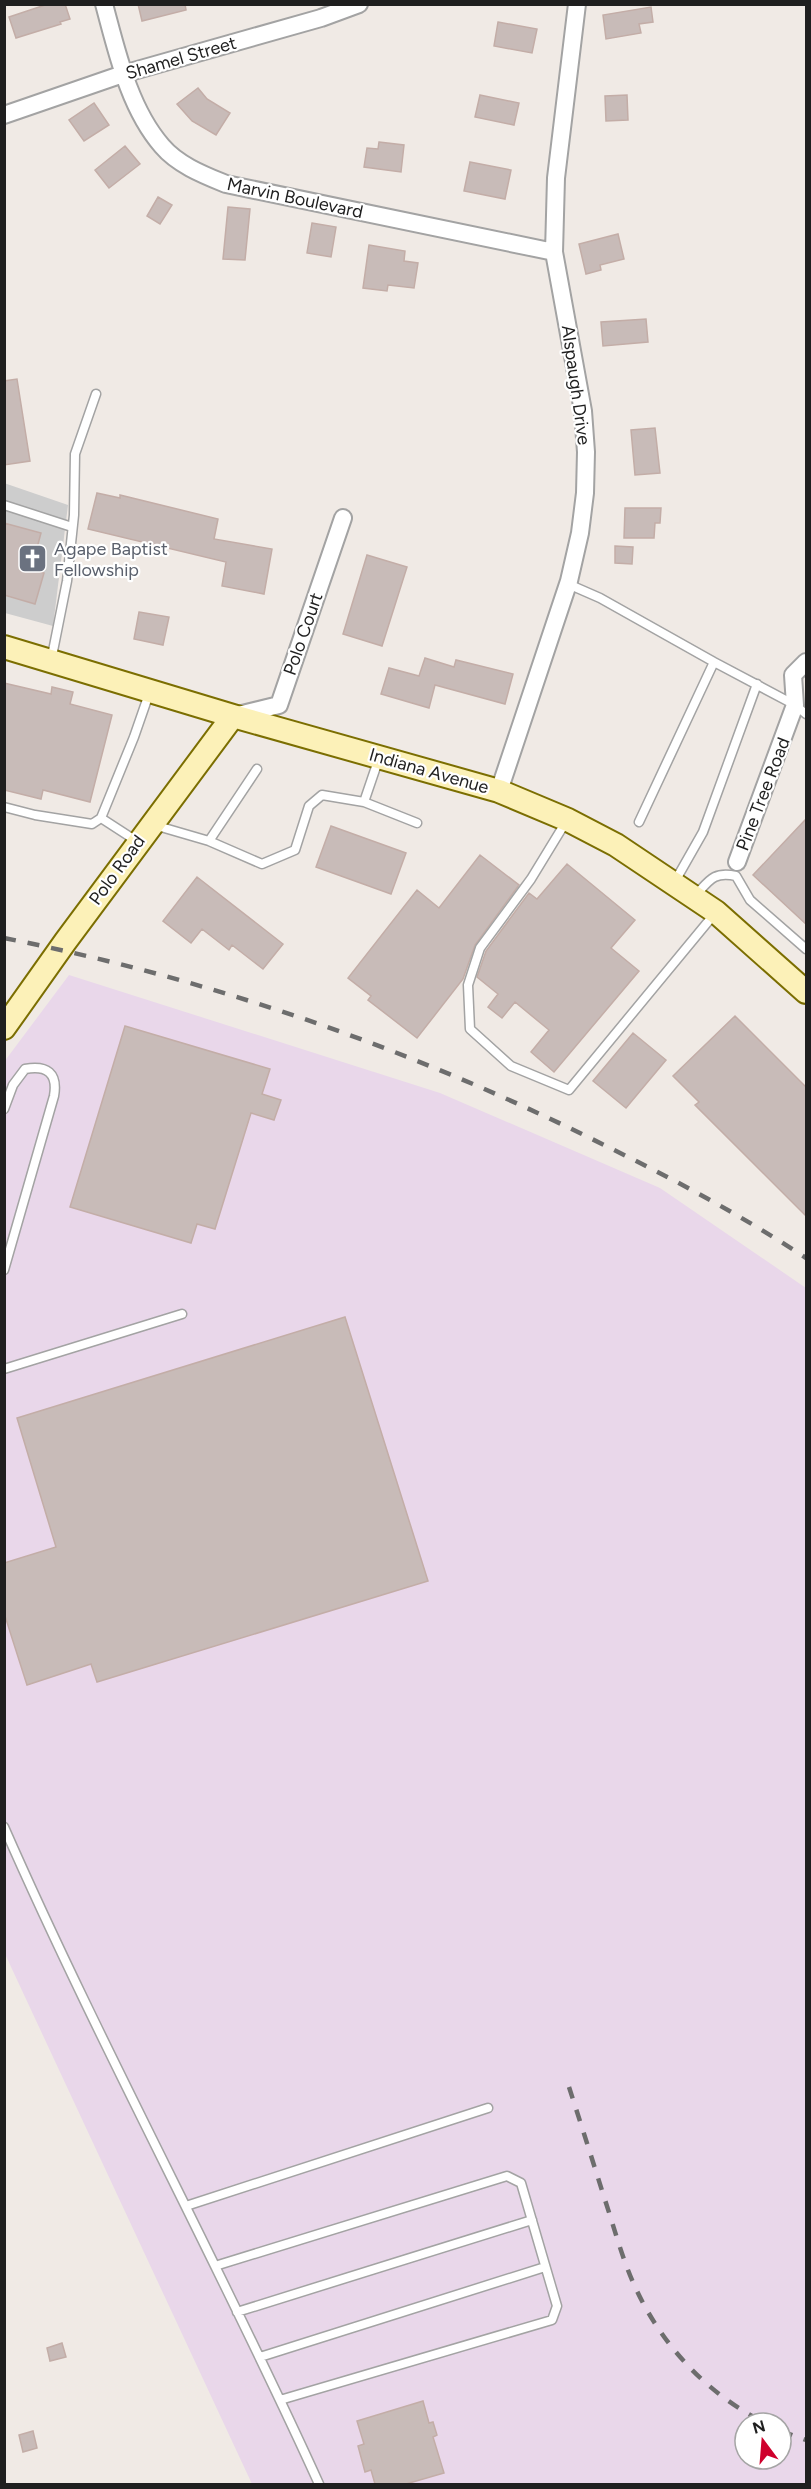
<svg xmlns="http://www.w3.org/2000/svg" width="811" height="2489" viewBox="0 0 811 2489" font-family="Figtree,sans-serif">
	<rect width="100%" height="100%" fill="#f0eae5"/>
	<!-- industrial -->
	<path fill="#e9d7ea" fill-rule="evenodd" d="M69 975 440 1093 660 1188 806 1288V2484H252L5 1954 4 1062ZM745 2423H781V2459H745Z"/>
	<!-- religious -->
	<path fill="#cdcdcd" d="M4 483 68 505 53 626 5 613Z"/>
	<!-- building -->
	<path fill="#c8bbb8" stroke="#c3ada7" stroke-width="1.5" d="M48 4H65L70 19 60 22 61 24 16 38 9 17Z
		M138 4H185L186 10 142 21Z
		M651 7 653 22 639 24 641 33 606 39 603 15Z
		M498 22 537 29 532 53 494 46Z
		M198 88 207 99 230 113 216 135 192 121 177 104Z
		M480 95 519 103 514 125 475 117Z
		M627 95 628 120 606 121 605 96Z
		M94 103 109 125 84 141 69 120Z
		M379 142 404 145 401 172 364 167 367 148 378 149Z
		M125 146 140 164 109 188 95 170Z
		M470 162 511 170 505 199 464 191Z
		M158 197 172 205 160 224 147 216Z
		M228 207 250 209 245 260 223 259Z
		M312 223 336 227 331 257 307 253Z
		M618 234 624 259 600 265 601 270 586 274 579 244Z
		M369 245 405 251 404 261 418 263 414 288 388 285 387 291 363 288Z
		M646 319 648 342 603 346 601 322Z
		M17 379 30 461 4 465V381Z
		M655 428 660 473 635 475 631 430Z
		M97 493 120 498V495L218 519 214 539 272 549 264 594 222 586 226 562 88 529Z
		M625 508H661L660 523H655L654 538H624Z
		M4 523 41 533 31 570 44 573 35 604 4 595Z
		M615 546 633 547 632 564 615 563Z
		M367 555 407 567 382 646 343 634Z
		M139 612 169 617 163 645 134 639Z
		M425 658 454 667 456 660 513 674 505 704 435 685 429 708 381 694 389 668 419 676Z
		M4 683 51 694 52 687 73 692 70 704 112 715 90 802 43 790 41 799 4 790Z
		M807 818V925L753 875Z
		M331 826 406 853 391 894 316 867Z
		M480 855 519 885 475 945 463 979 417 1038 368 1000 371 996 348 978 417 890 439 908Z
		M567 864 635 920 611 948 639 971 554 1072 531 1052 549 1030 515 1002 502 1018 488 1007 498 994 477 977 486 951 529 893 537 899Z
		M197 877 283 944 263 969 232 945 229 950 202 929 191 943 163 921Z
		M735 1016 807 1088V1217L695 1105 699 1102 673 1076Z
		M125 1026 270 1069 262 1094 281 1100 274 1120 251 1113 215 1229 197 1224 191 1243 70 1207Z
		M633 1033 666 1060 626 1108 593 1081Z
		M345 1317 428 1581 97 1682 91 1664 27 1685 4 1613V1563L56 1547 17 1418Z
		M62 2343 66 2357 50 2361 47 2348Z
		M423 2401 429 2423 433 2422 437 2435 433 2437 444 2473 406 2484H375L371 2470 365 2472 358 2446 364 2444 357 2421Z
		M33 2431 37 2448 23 2452 19 2435Z"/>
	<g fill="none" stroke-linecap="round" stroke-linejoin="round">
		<defs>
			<path id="lane" d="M4 505 72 527
				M568 584 600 598 714 662 795 705 806 714
				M51 661 67 581 74 515 75 454 96 394
				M364 802 417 823
				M4 807 35 815 92 824 101 818 134 737 150 691
				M101 818 138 842
				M567 820 531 879 480 948 468 985 470 1029 511 1066 569 1090 716 912
				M639 822 714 662
				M154 825 209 841 262 864 295 850 309 806 322 795 364 802 379 758
				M209 841 257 769
				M674 883 703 832 757 684
				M695 896C709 881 713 871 736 876L750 900 806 949
				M4 1109 13 1085 25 1069C47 1065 58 1073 54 1096L4 1270
				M4 1369 182 1314
				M4 1827C102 2050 219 2263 319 2484
				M186 2206 488 2108
				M215 2266 507 2176 521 2183 557 2306 552 2320 280 2400
				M237 2312 532 2220
				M260 2357 545 2267"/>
			<path id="street" d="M104 4C117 52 129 108 162 146 178 165 204 175 226 184L554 252
				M4 115 123 74 321 18 359 4
				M234 716 279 705 343 518
				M499 791 569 581 580 533 585 493 586 452 583 411 554 252 556 178 577 4
				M737 862 795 705 793 675 806 662"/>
			<path id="secondary" d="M4 647 233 716 499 791 568 820 616 845 716 912 806 992
				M4 1028 65 942 233 716"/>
		</defs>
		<!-- lane casing -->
		<use href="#lane" stroke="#a3a3a3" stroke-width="11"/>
		<!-- street casing -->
		<use href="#street" stroke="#a3a3a3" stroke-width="20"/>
		<!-- secondary casing -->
		<use href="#secondary" stroke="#7b6e01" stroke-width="26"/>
		<!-- lane -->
		<use href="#lane" stroke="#fff" stroke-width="8"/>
		<!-- street -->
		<use href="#street" stroke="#fff" stroke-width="16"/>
		<!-- secondary -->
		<use href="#secondary" stroke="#fcf1b8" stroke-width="22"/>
		<!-- rail -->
		<path stroke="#6d6d6d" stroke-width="4.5" stroke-dasharray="12 12" stroke-linecap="butt" d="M4 938C216 980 420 1052 612 1149 679 1182 744 1217 806 1258
			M569 2087C581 2124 593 2162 605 2200 615 2230 623 2262 637 2291 664 2348 709 2395 765 2423
			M781 2431 806 2440"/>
	</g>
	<!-- icons -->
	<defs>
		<symbol id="church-square" viewBox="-11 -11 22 22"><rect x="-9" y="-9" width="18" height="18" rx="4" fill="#6b7280" stroke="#fff"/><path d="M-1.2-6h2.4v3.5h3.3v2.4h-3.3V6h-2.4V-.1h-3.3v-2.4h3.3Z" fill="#fff"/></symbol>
	</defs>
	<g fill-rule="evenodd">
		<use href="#church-square" x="16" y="542" width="33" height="33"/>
	</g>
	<g text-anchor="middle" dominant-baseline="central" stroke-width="4.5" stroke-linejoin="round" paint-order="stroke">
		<!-- street labels -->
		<g font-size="18" fill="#1f1f1f" stroke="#fff">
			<text transform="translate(181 58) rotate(-16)">Shamel Street</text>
			<text transform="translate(295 198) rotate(12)">Marvin Boulevard</text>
			<text transform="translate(576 385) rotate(82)">Alspaugh Drive</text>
			<text transform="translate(303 634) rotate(-71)">Polo Court</text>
			<text transform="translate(429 771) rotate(16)">Indiana Avenue</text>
			<text transform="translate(763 794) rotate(-69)">Pine Tree Road</text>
			<text transform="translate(117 870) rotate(-54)">Polo Road</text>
		</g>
		<!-- worship labels -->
		<g font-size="18" fill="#5b616d" stroke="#fff" text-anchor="start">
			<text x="54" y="549">Agape Baptist<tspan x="54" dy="21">Fellowship</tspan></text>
		</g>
	</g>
	<!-- border -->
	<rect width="811" height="2489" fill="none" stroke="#1f1f1f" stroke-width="12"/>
	<!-- north arrow -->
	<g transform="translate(763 2441) rotate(344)"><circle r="28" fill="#ffffff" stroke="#a5a5a5" stroke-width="1.5"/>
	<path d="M0-4.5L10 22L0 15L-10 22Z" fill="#cf002c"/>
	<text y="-9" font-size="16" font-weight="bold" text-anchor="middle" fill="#1f1f1f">N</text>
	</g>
</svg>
